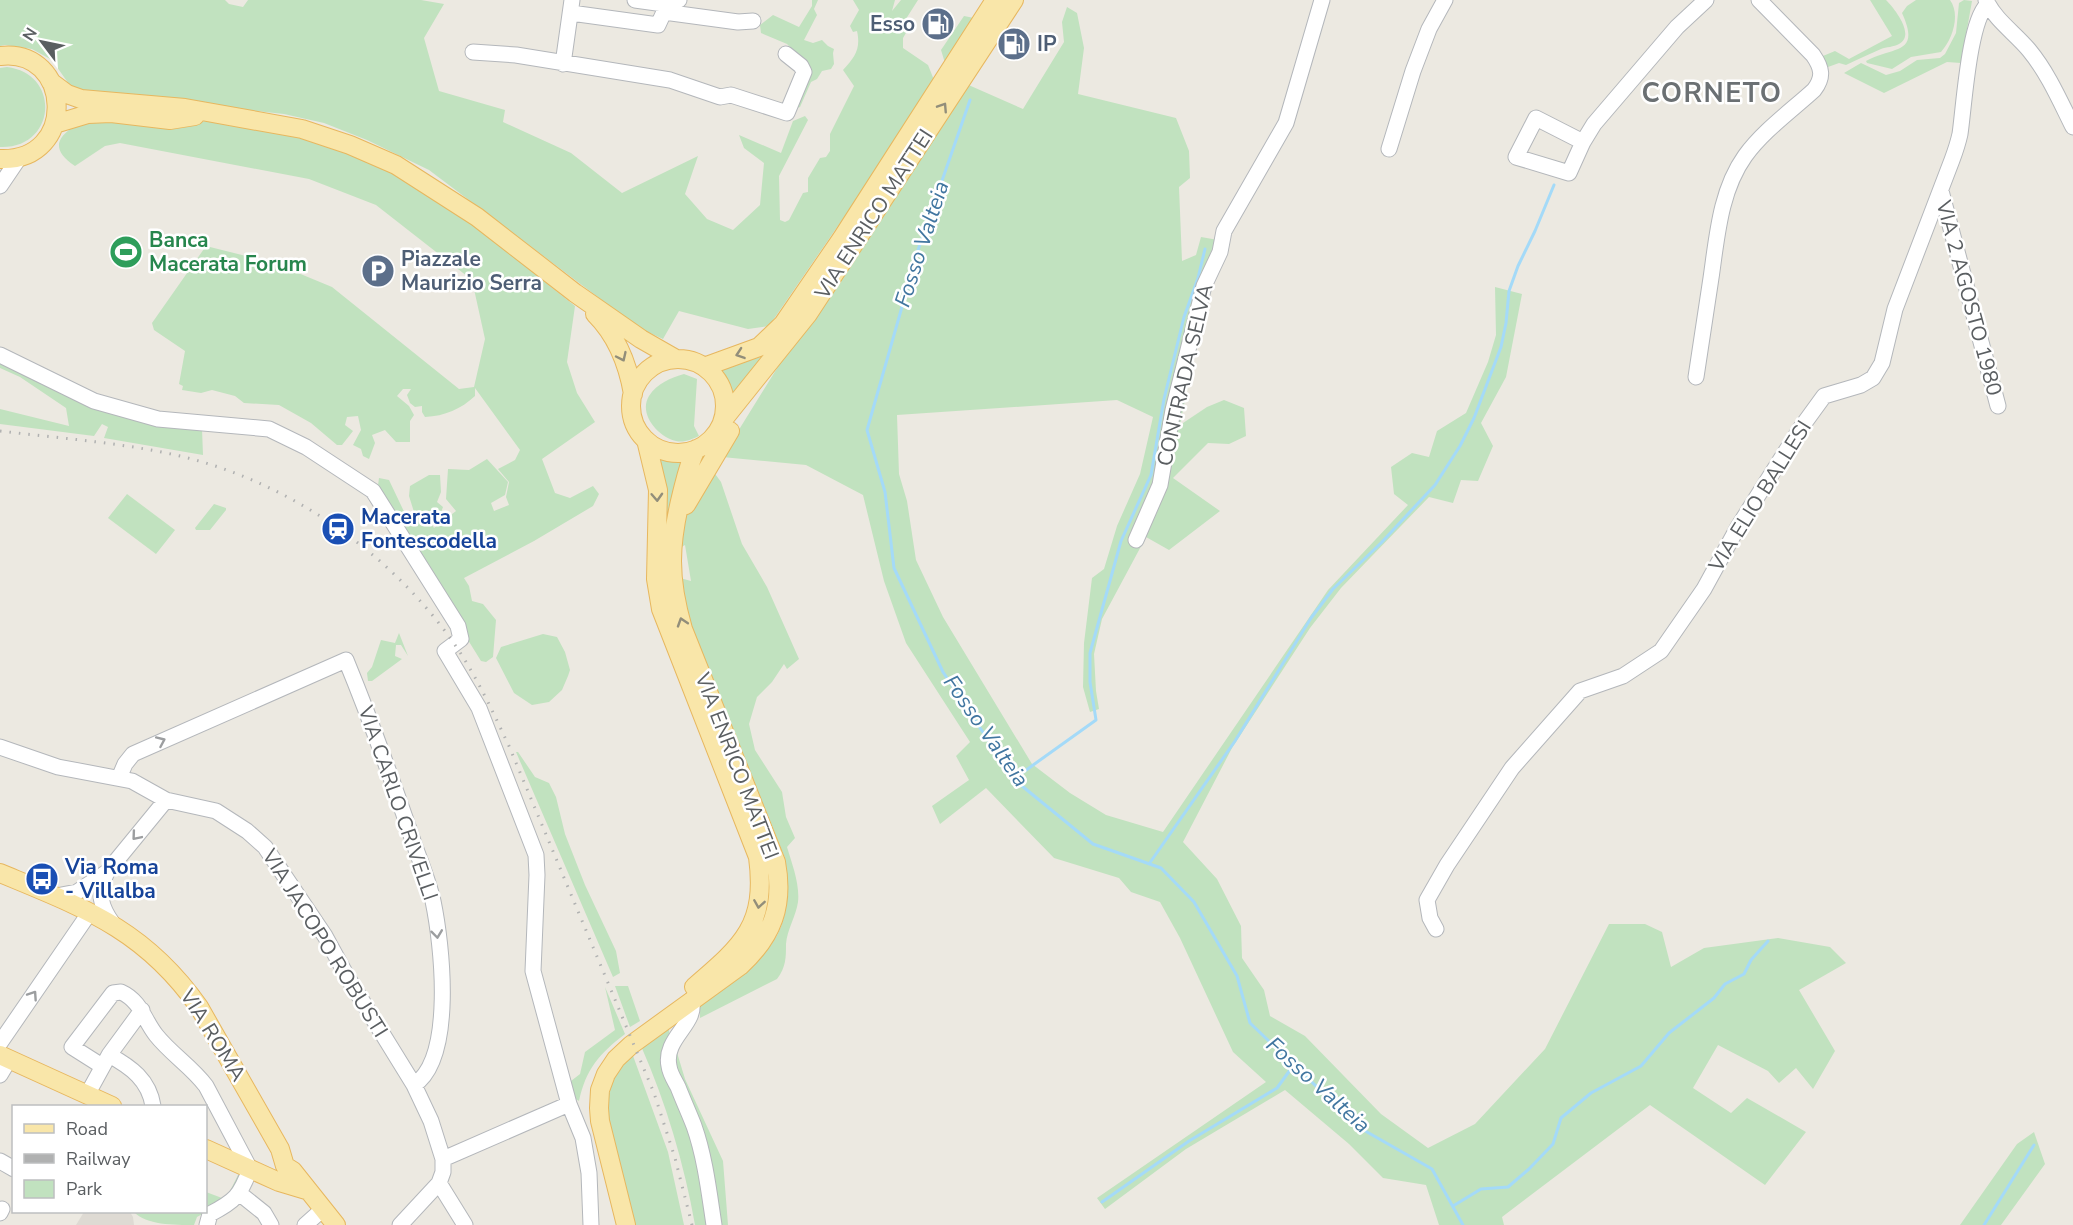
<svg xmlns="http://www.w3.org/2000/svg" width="2073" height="1225" viewBox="0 0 2073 1225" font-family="'Nunito Sans',sans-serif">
	<rect width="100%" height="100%" fill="#ece9e1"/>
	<!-- education -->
	<path fill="#dedad3" d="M84 1212H130L133 1217 134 1225H76Z"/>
	<!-- green -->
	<path fill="#c1e2bf" d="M0 0H225L229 4 243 7 248 0H421L444 4 424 38 439 91 505 110 503 122 571 153 622 193 698 156 685 194 707 219 733 230 760 205 764 163 744 148 739 135 781 153 793 121 805 116 808 120 779 176 780 220 785 222 789 220 803 193 808 192V178L820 158 826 157 830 151V134L854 86 843 70C855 57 861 49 857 31L853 32 850 26 859 10 853 0H895L892 11 901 0H918L904 22 910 26 903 38V48L928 65 934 80 853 204 769 326 748 329 679 311 663 339 639 328 429 170 367 140 324 123 284 114 88 93 71 87 52 60 32 49 5 45 0 46Z
		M812 0H818L814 9 817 15 804 40 813 43 822 40 828 46 834 49 833 53 834 64 831 69 822 71 817 79 811 82 800 107 794 109 802 59 787 44 761 33 760 25 773 15 799 27 812 6Z
		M1870 0H1886C1894 8 1916 35 1899 44 1894 47 1886 47 1881 49 1869 54 1857 60 1846 65L1839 63 1828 67 1823 56 1835 51 1849 59 1892 36Z
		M1916 0H1950C1961 15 1952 40 1941 52L1911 57 1892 69 1867 63 1866 61C1894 46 1921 55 1902 13L1907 6Z
		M1964 0 1972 1 1961 63 1947 62 1884 93 1844 73 1861 63 1886 75 1900 71 1917 60 1940 58 1945 54 1956 33 1959 3Z
		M1067 7 1077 13 1084 48 1078 94 1176 118 1189 151 1190 178 1179 187 1182 261 1196 255 1201 237 1218 240 1180 425 1207 407 1224 400 1244 408 1246 436 1229 444 1208 443 1173 478 1220 511 1169 550 1146 537 1102 619 1094 654 1096 691 1099 709 1090 712 1083 687 1084 643 1092 578 1104 569 1117 526 1140 474 1153 417 1117 400 897 415 899 474 907 501 916 560 943 617 1032 764 1070 793 1106 815 1163 832 1328 590 1408 505 1394 494 1391 467 1412 453 1429 457 1437 431 1466 413 1488 362 1496 335 1495 287 1522 294 1506 377 1481 423 1493 446 1478 481 1461 480 1453 503 1429 497 1341 588 1310 628 1232 748 1183 842 1217 879 1241 926 1242 958 1264 990 1270 1016 1305 1036 1381 1114 1428 1148 1475 1124 1545 1049 1609 924H1645L1662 932 1671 967 1704 948 1778 938 1830 947 1846 963 1799 990 1835 1051 1813 1089 1796 1068 1779 1083 1768 1071 1718 1045 1693 1088 1731 1113 1747 1098 1806 1132 1765 1185 1650 1105 1502 1217 1504 1225H1439L1426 1185 1383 1178 1349 1144 1285 1090 1186 1149 1105 1209 1097 1198 1266 1082 1233 1052 1180 938 1160 902 1131 892 1119 878 1054 858 986 788 940 824 932 806 969 780 956 756 970 742 906 643 884 581 863 495 806 465 722 457 812 312 964 83 1023 109 1064 42 1062 22Z
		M964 16 974 18 945 63 941 50Z
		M7 67C62 74 56 149 0 147V68Z
		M86 120 175 125 206 121 219 122 259 128 305 139 347 152 393 174 471 223 575 306 567 362 577 393 595 422 542 459 555 493 570 498 593 486 599 494 593 506 534 541 464 578 469 586 472 601 483 604 496 620 493 657 486 662 481 661 377 493 379 478 389 480 408 520 414 512 409 496 410 486 429 475H440L441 492 437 502 443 507 440 515 436 513 429 520 434 528 456 511 446 499 448 469 469 470 487 459 508 482 505 495 491 503 494 511 509 505 506 497 509 482 498 469 515 460 520 450 475 388V396C461 409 445 416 425 417L422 412V406L415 407 410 403 407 395 411 389H403L397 396 409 406 414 415 410 421V442H396L385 430 372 435 375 443 369 459 363 456 361 449 353 445 361 430 358 416 347 417 345 425 353 431 342 445H337L311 423 279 405 244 403 235 396 212 390 201 393 182 390 183 386 179 384 185 351 154 330 152 323 206 246 274 263 332 287 459 389 474 387 485 339 472 280 376 205 309 179 120 143 105 146 75 166C45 146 62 132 86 120Z
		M782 335 732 398 727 383 719 370 754 358Z
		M0 360 28 372 202 429 203 455 104 438 108 427 102 424 94 436 0 424V409L69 426 66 408 20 377 0 368Z
		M684 374 697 379 694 426 699 436C692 439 684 443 676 441 658 437 638 414 649 396 657 383 671 378 684 374Z
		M657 458 675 462 684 461 665 534 666 503Z
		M713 471 721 482 742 544 767 587 799 659 787 669 784 664 772 682 757 697 749 724 755 750 782 792 786 817 795 838 787 847C792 864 800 884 798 902 796 916 787 930 786 944 786 958 786 967 777 979L700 1018V1001C763 961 797 941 785 858L689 620 680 578 691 581 685 545 678 549 686 511Z
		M127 494 175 530 156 554 108 518Z
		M214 504 226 508V510L210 530H196L195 528Z
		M399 633 408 656 401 645H396L395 656 402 659 372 681H368L367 673 372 667 381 640 395 643Z
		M543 634 557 637 565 652 570 670 568 676 562 690 549 702 532 705 514 693 496 658 501 647Z
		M516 752H518L535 777 549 783 556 797 565 834 585 885 616 951 620 973 613 977Z
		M615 986H628L640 1021 630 1027Z
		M605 987 625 1034C599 1054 586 1069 579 1101L574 1098 571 1081 580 1074 585 1052 615 1030Z
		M668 1024 670 1037 668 1044 691 1130 711 1225H695C684 1163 666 1103 641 1046Z
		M675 1046 685 1079 723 1161 728 1225H717L674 1073Z
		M632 1053 668 1152 684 1225H631L611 1147 604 1089Z
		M2034 1132 2045 1164 2001 1225H1960L2017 1144Z
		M238 1175H241L231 1198 197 1217 194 1225C174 1225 146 1225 134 1212H206V1192L222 1198 227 1197Z"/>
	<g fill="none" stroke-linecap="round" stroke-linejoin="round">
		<!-- stream -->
		<path stroke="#a4daf8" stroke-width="3" d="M970 100 919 247 867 430 885 492 894 568 943 672 1008 770 1022 786 1093 844 1161 868 1194 902 1237 976 1250 1023 1360 1128 1432 1169 1463 1225
			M1015 778 1096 720 1090 682V653L1121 541 1151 475 1164 399 1184 317 1198 278 1205 249
			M1149 864 1235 741 1311 618 1333 589 1381 543 1435 485 1460 446 1474 418 1501 347 1506 323 1509 291 1518 266 1535 231 1554 185
			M1102 1202 1189 1141 1277 1088 1293 1066
			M1453 1206 1481 1189 1508 1187 1529 1169 1553 1144 1561 1118 1591 1093 1641 1066 1669 1033 1714 998 1725 984 1744 974 1751 960 1768 941
			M1984 1225 2034 1145"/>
		<defs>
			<path id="minor" d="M635 0 664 4 679 0
				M1986 0C1995 20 2015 33 2029 50 2048 73 2060 101 2073 127
				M664 12 738 22 753 21
				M571 13 658 25 664 12V4
				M473 52 516 55 670 80 720 97 731 95 787 113 804 72 801 66 786 54
				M563 64 572 0
				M1583 142 1536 118 1516 157 1569 173 1583 142 1594 124 1677 27 1706 0
				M1389 149 1413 71 1429 29 1445 0
				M0 186 19 158
				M1941 191 1998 406
				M0 355 94 401 158 419 269 429 306 447 373 491 458 626 461 639 445 651 479 708 536 855 537 875 533 971 569 1104 583 1138 589 1173 591 1225
				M1696 377C1701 344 1706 311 1711 278 1717 237 1720 191 1745 156 1763 131 1791 111 1814 90 1824 77 1822 68 1813 55L1759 0
				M1136 540 1160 485 1173 410 1204 286 1220 252 1224 231 1286 123 1322 0
				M0 747 58 767 132 781 166 800 216 811 247 831 265 847 325 936 348 978 414 1085 431 1121 443 1159V1172L439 1183 400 1225
				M119 778 125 764 133 754 346 660C369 716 390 774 410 832 417 854 428 878 433 901 442 944 455 1058 414 1085
				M56 896 77 892 107 872
				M113 924C100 906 97 893 107 872L166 800
				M1436 929 1430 918 1427 900 1447 865 1512 768 1580 691 1623 676 1661 651 1704 589 1738 527 1800 429 1824 396 1861 385 1873 378 1882 363 1895 309 1952 160C1955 152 1958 143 1960 134 1964 107 1969 19 1988 4
				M691 1000C699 1023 663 1038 669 1066 670 1074 675 1081 678 1087 683 1100 689 1113 694 1126 705 1157 709 1192 714 1225
				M0 1043 90 912
				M109 1055C131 1067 149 1080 153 1106
				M102 1066 72 1047 113 993 121 992C141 1001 144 1020 156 1035 171 1054 192 1067 206 1086L250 1169C240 1196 235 1201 210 1214L207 1225
				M0 1075 9 1060
				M87 1095 109 1055 142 1010
				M443 1159 569 1104
				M0 1161 14 1169
				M439 1183 465 1225
				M239 1193 264 1213 271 1225
				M0 1213 2 1209
				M305 1225 323 1209"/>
			<path id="major" d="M0 56C72 47 79 162 0 159
				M51 82 67 94 81 99 185 108 302 129 350 145 396 165 477 217 575 293 641 339 676 359
				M55 124 88 114 111 113 170 120 195 116
				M595 314C616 335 628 365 633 394
				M631 406a47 47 0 1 1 94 0a47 47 0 1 1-94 0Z
				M704 367 759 347 783 324 842 238 995 0
				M723 420 808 314 1014 0
				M646 440 658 490 656 579 661 609 758 857C767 925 743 945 694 987
				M686 505 730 431
				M0 873C84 908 144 929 199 1007L280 1149 285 1166 293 1171 336 1225
				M0 1055 112 1106
				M206 1149 279 1182 309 1191
				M626 1225 600 1121 599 1108 600 1090 606 1074 616 1059 631 1045 740 966C773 936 784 905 776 862L683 629C668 577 669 545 682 493 686 477 689 463 696 449"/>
		</defs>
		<!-- minor casing -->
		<use href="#minor" stroke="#b4b7bb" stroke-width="17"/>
		<!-- major casing -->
		<use href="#major" stroke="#e7b75f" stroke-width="20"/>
		<!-- minor -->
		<use href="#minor" stroke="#fff" stroke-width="15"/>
		<!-- major -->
		<use href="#major" stroke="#f9e6a9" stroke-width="18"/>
		<!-- rail -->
		<path stroke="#b0b1b1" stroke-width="3" stroke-dasharray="1.5 8" stroke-linecap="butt" d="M0 431C57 438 115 442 171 454 283 478 387 549 453 642 476 675 492 710 509 746L654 1093 675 1158 692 1225"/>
	</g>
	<!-- one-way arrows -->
	<defs><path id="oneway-chevron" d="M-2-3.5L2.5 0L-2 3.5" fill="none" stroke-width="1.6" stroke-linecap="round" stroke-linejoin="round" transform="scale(1.5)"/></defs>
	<g stroke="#928e7a">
		<use href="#oneway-chevron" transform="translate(943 107) rotate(-57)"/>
		<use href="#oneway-chevron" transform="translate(740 354) rotate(161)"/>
		<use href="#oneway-chevron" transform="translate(622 357) rotate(65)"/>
		<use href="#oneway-chevron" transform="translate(657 497) rotate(87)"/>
		<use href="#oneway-chevron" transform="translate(682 622) rotate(-108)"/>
		<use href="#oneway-chevron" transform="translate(759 904) rotate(99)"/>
	</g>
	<g stroke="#9c9ea0">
		<use href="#oneway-chevron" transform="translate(161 741) rotate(-24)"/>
		<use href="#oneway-chevron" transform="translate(136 836) rotate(130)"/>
		<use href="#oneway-chevron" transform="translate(437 934) rotate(83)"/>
		<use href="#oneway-chevron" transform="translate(33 995) rotate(-56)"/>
	</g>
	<!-- icons -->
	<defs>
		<symbol id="fuel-disc" viewBox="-11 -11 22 22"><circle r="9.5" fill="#5c6f8a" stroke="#fff"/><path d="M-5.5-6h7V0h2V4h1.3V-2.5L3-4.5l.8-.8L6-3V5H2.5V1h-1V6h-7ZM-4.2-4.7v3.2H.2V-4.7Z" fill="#fff"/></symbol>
		<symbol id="stadium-disc" viewBox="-11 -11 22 22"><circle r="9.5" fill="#2e9e5b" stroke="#fff"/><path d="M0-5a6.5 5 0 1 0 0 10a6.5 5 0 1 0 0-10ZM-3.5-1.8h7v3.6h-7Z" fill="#fff"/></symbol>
		<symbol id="parking-disc" viewBox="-11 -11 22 22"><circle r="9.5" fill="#5c6f8a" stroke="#fff"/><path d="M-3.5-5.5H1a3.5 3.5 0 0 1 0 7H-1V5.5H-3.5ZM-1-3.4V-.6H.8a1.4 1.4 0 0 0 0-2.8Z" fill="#fff"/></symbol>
		<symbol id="station-disc" viewBox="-11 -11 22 22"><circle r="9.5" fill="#1a4fb4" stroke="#fff"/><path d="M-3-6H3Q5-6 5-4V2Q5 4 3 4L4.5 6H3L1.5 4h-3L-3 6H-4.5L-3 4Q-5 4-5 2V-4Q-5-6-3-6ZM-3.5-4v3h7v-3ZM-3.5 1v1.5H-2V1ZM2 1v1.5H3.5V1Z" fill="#fff"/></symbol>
		<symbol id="bus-disc" viewBox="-11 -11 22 22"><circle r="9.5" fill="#1a4fb4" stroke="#fff"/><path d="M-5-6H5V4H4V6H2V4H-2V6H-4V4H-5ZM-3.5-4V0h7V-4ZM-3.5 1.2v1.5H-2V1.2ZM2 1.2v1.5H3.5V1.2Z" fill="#fff"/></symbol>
	</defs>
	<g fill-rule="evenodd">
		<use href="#fuel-disc" x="919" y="5" width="38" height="38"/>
		<use href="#fuel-disc" x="995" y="25" width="38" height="38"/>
		<use href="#stadium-disc" x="107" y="233" width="38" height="38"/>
		<use href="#parking-disc" x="359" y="252" width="38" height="38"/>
		<use href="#station-disc" x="319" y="510" width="38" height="38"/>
		<use href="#bus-disc" x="23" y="860" width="38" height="38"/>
	</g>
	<g text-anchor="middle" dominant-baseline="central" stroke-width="5" stroke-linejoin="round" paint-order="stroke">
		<!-- service labels -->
		<g font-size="21" font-weight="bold" fill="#4e5e75" stroke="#fff" text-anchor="start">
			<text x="915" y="24" text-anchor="end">Esso</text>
			<text x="1037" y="44">IP</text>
			<text x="401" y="259">Piazzale<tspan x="401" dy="24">Maurizio Serra</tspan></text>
		</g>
		<!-- street labels -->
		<g font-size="21" fill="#5a5e61" stroke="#fff">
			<text transform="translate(874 214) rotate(-57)">VIA ENRICO MATTEI</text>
			<text transform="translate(1969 298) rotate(75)">VIA 2 AGOSTO 1980</text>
			<text transform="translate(1185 375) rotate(-77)">CONTRADA SELVA</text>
			<text transform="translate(1760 496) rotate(-58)">VIA ELIO BALLESI</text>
			<text transform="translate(737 766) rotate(69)">VIA ENRICO MATTEI</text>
			<text transform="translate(398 803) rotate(71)">VIA CARLO CRIVELLI</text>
			<text transform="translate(325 943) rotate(58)">VIA JACOPO ROBUSTI</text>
			<text transform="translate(213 1035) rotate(58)">VIA ROMA</text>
		</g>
		<!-- leisure labels -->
		<g font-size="21" font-weight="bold" fill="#27864d" stroke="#fff" text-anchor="start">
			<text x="149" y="240">Banca<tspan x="149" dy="24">Macerata Forum</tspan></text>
		</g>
		<!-- transit labels -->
		<g font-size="21" font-weight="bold" fill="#164399" stroke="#fff" text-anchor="start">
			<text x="361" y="517">Macerata<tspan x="361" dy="24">Fontescodella</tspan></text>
			<text x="65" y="867">Via Roma<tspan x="65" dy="24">- Villalba</tspan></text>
		</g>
		<!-- water labels -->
		<g font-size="22" font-style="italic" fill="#4176a0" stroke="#fff">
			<text transform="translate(922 244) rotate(-72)">Fosso Valteia</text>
			<text transform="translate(986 731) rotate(55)">Fosso Valteia</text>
			<text transform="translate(1318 1085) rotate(42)">Fosso Valteia</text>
		</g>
		<!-- district labels -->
		<g font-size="27" font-weight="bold" letter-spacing="1.5" fill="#6b7073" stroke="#fff">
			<text x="1712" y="93">CORNETO</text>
		</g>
	</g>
	<!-- legend -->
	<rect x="12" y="1105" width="195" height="108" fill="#ffffff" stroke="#bdbfc0" stroke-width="1.5"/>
	<rect x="24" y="1124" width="30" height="9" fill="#f9e6a9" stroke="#bdbfc0" stroke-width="1.5"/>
	<text x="66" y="1135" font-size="18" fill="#5a5e61">Road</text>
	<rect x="24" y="1154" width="30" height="9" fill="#b0b1b1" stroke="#bdbfc0" stroke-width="1.5"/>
	<text x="66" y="1165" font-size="18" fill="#5a5e61">Railway</text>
	<rect x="24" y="1180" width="30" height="18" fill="#c1e2bf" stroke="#bdbfc0" stroke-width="1.5"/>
	<text x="66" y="1195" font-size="18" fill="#5a5e61">Park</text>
	<!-- north arrow -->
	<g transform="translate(42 42) rotate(302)" stroke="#ffffff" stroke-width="4.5" paint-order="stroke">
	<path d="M0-4.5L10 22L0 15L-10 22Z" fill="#5a5e61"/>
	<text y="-9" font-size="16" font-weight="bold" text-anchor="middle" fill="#5a5e61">N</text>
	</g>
</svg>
